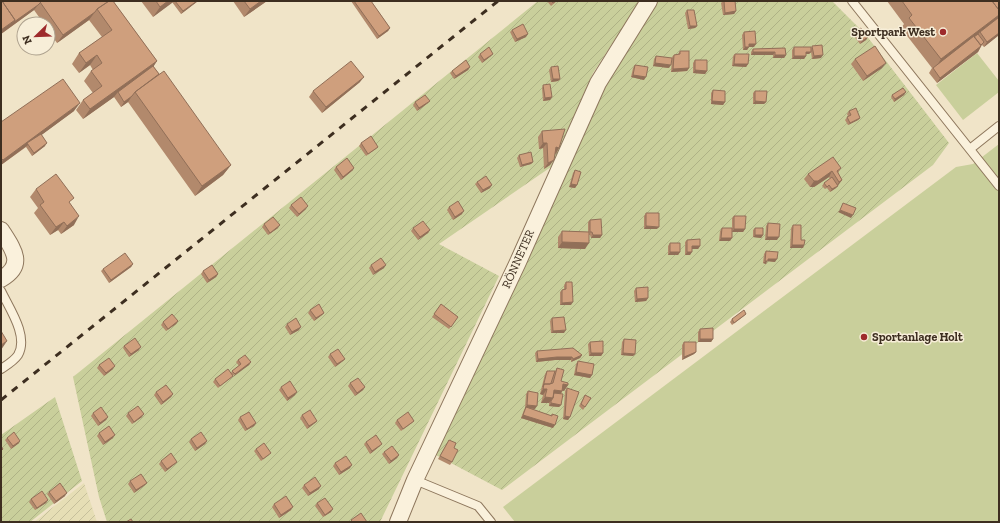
<svg xmlns="http://www.w3.org/2000/svg" width="1000" height="523" viewBox="0 0 1000 523" font-family="'Zilla Slab',serif">
	<defs>
		<pattern id="farmland-furrows" width="10" height="10" patternUnits="userSpaceOnUse"><rect width="10" height="10" fill="#e6deb5"/><path d="M-1 1l2-2M0 10L10 0M9 11l2-2" fill="none" stroke="#c6bf9b"/></pattern>
		<pattern id="garden-furrows" width="10" height="10" patternUnits="userSpaceOnUse"><rect width="10" height="10" fill="#c9cf9b"/><path d="M-1 1l2-2M0 10L10 0M9 11l2-2" fill="none" stroke="#aeb285"/></pattern>
	</defs>
	<rect width="100%" height="100%" fill="#f0e4c8"/>
	<!-- farmland -->
	<path fill="url(#farmland-furrows)" d="M84 483 97 522H34Z"/>
	<!-- garden -->
	<path fill="url(#garden-furrows)" d="M538 1H640L593 73 551 167 439 244 499 276 380 522H107L99 497 73 377Z
		M657 1H832L866 35 949 143 933 165 502 490 432 453 618 61Z
		M55 397 82 481 30 522H1V435Z"/>
	<!-- pitch -->
	<path fill="#c9cf9b" d="M977 53 999 81V92L963 120 936 85Z
		M999 144V522H515L503 507 956 167 973 164Z"/>
	<g fill="none" stroke-linecap="round" stroke-linejoin="round">
		<defs>
			<path id="service" d="M852 1 999 186
				M970 149 999 126
				M1 291C9 308 29 336 18 355 14 361 7 365 1 369
				M415 480 478 506 491 522"/>
			<path id="minor" d="M1 230C13 249 26 265 1 279
				M398 522 415 480 518 262 598 83 649 1"/>
		</defs>
		<!-- service casing -->
		<use href="#service" stroke="#8d765c" stroke-width="10"/>
		<!-- minor casing -->
		<use href="#minor" stroke="#8d765c" stroke-width="18"/>
		<!-- service -->
		<use href="#service" stroke="#faf1dc" stroke-width="8"/>
		<!-- minor -->
		<use href="#minor" stroke="#faf1dc" stroke-width="16"/>
		<!-- rail -->
		<path stroke="#3d2e20" stroke-width="3" stroke-dasharray="7 7" stroke-linecap="butt" d="M1 400 498 1"/>
	</g>
	<!-- wall -->
	<path fill="#b2896c" d="M1 1H113L157 61 153 66 231 165 223 175 195 196 128 102 121 107 114 97 83 119 76 110 83 100 93 93 84 81 91 71 93 70 90 65 79 73 72 64 79 53 102 37 89 20 57 43 48 30V24H44L34 10 1 34Z
		M141 1H198L181 14 172 2 153 17Z
		M233 1H267L244 17Z
		M351 1H371L390 28 388 31 377 39Z
		M547 1H557L551 6Z
		M723 1H735L736 11 734 14 723 15 721 3Z
		M887 1H999V35L984 47 982 45 978 52 937 83 929 73 932 68 901 28 904 24Z
		M687 10 697 26 695 28 688 29 685 13Z
		M512 30 526 37 515 42 510 32Z
		M744 32 754 47H749L747 50H743L742 35Z
		M855 32 868 37 866 40 860 44 853 35Z
		M812 46 821 58 812 59 811 52 809 54H806V56L804 59H792V50L794 47 811 48Z
		M785 48 786 55 784 58H773V55H751V52L753 49Z
		M680 51 689 68 687 71 671 72 672 57 674 55 678 54Z
		M480 54 491 56 482 63 478 57Z
		M735 54 748 64 746 67 732 66 733 56Z
		M656 56 669 68 653 66 654 59Z
		M855 59 882 68 863 81 851 64Z
		M695 60 707 71 705 74 693 73V63Z
		M635 65 644 80 631 77 633 68Z
		M470 67 468 70 454 79 450 73 452 71Z
		M551 67 560 79 558 81 551 82 549 70Z
		M360 82 322 113 309 97 313 91Z
		M543 85 552 97 550 100 543 101 542 88Z
		M713 90 725 102 723 105 711 104V93Z
		M755 91 766 102 764 104H753V93Z
		M906 92 904 95 894 102 891 97 892 95Z
		M415 102 428 103 417 111 413 105Z
		M74 111 41 135 45 146 32 156 26 147 1 165V122Z
		M849 111 860 118 858 120 848 125 845 120 848 116 847 114Z
		M542 131 559 148 555 153 550 165 544 169 543 148 539 149 538 137Z
		M361 143 378 147 376 149 366 156 359 146Z
		M519 155 533 162 531 164 520 167 517 158Z
		M336 167 353 170 341 180 334 170Z
		M841 168 838 173 842 180 836 188 830 192 827 188 825 189 822 186 824 183 830 179 829 177 814 187H810L804 179 808 174Z
		M575 170 577 185 575 188 569 187 573 173Z
		M477 182 490 188 481 193 475 184Z
		M36 189 70 203 74 225 61 234 58 230 50 235 34 213 38 208 30 197Z
		M291 205 306 209 297 217 289 208Z
		M449 207 462 214 453 220 447 210Z
		M646 213 657 229H644V216Z
		M734 216 745 229 743 232H732L730 241H719L720 231 722 228H732V218Z
		M590 220 602 235 600 238H591L590 235H589L585 249 558 248V237L562 231 588 232V222Z
		M768 223 777 240H765L766 226Z
		M264 224 278 228 268 235 262 227Z
		M793 225 804 245 803 248H790L791 228Z
		M413 228 430 230 428 233 418 240 411 231Z
		M755 228 763 235 761 238 753 237V230Z
		M687 240 700 246 698 249H692L690 255H685V242Z
		M670 243 680 252 678 255H668V246Z
		M766 251 775 262 767 261 766 264 763 263 764 254Z
		M133 264 131 267 109 283 101 271 103 269Z
		M371 265 384 268 373 275 369 268Z
		M203 271 218 274 216 277 207 283 201 274Z
		M566 282 571 305H560V292L562 290 564 289V285Z
		M636 288 648 298 646 301 635 302 634 291Z
		M441 304 458 317 449 329 432 317Z
		M310 310 324 313 322 315 314 321 308 313Z
		M746 314 744 316 732 325 730 322 732 319Z
		M552 318 564 333H551L550 321Z
		M178 321 176 324 166 331 161 325 163 322Z
		M287 324 299 330 290 335 285 327Z
		M700 329 713 339 711 342H698V332Z
		M624 339 635 354 633 356 621 355 622 342Z
		M590 342 603 353 601 356H589L588 344Z
		M684 342 696 352 694 354 682 360V345Z
		M124 346 139 350 129 357 123 348Z
		M537 351 582 355 580 358 571 362V360H555L536 362 535 353Z
		M330 354 345 359 343 361 335 367 328 357Z
		M238 360 251 362 249 365 232 376 231 378 218 388 213 382 215 379 231 373 232 371 239 366 236 362Z
		M578 361 592 375 590 378 574 375 576 364Z
		M99 365 113 369 104 376 97 368Z
		M557 368 561 381 568 385 564 391 563 390 561 394V405L559 407 549 406V403H541L543 395 540 394 545 374 547 371H555Z
		M350 383 365 387 363 390 355 396 348 386Z
		M281 387 295 395 287 401 279 390Z
		M567 388 570 417 568 420 563 419 565 391Z
		M528 391 535 409 530 408 551 416 552 414 553 428 521 418 524 410 525 408 526 394Z
		M156 392 173 394 171 397 161 405 154 395Z
		M585 395 591 398 583 410 579 406Z
		M93 413 108 417 106 420 98 426 91 416Z
		M128 413 142 417 132 424 126 416Z
		M302 415 317 421 315 423 307 429 300 418Z
		M240 417 256 423 254 426 245 431 238 420Z
		M397 420 414 421 412 423 401 431 395 423Z
		M99 433 113 438 103 445 97 436Z
		M7 438 19 443 11 449 5 440Z
		M191 439 207 441 205 444 195 451 189 442Z
		M449 440 454 448 452 462 450 465 438 459Z
		M366 442 380 446 370 454 364 444Z
		M256 449 269 455 261 461 254 451Z
		M384 452 399 455 397 458 389 464 382 454Z
		M161 461 177 462 175 464 165 472 159 464Z
		M335 463 350 468 339 475 333 466Z
		M130 481 145 485 134 493 128 484Z
		M304 485 319 489 308 496 302 488Z
		M49 492 65 496 54 504 47 494Z
		M31 499 48 500 46 503 35 510 29 502Z
		M317 503 331 512 323 517 315 506Z
		M274 504 291 510 279 518 272 507Z"/>
	<!-- shaded-wall -->
	<path fill="#916f58" d="M168 1H174L172 3 153 17 160 7Z
		M197 1H198L181 14 183 11Z
		M261 1H267L244 17 250 9Z
		M38 5 34 10 1 34V30Z
		M736 11 734 14 723 15 725 13Z
		M95 12 89 20 57 43 63 35Z
		M999 15V16L994 23 980 32 976 37 934 70 941 59Z
		M690 26H697L695 28 688 29Z
		M390 28 388 31 377 39 379 36Z
		M999 33V35L984 47 987 42Z
		M528 34 526 37 515 42 517 39Z
		M868 37 866 40 860 44 862 41Z
		M749 44H756L754 47H747Z
		M981 46 978 52 937 83 940 78Z
		M745 47H749L747 50H743Z
		M753 52H775L773 55H751Z
		M806 52H811L809 54H804Z
		M493 54 491 56 482 63 484 60Z
		M97 55 90 65 79 73 86 63Z
		M775 55H786L784 58H773Z
		M823 55 821 58 812 59 814 56Z
		M794 56H806L804 59H792Z
		M157 61 150 72 118 92 114 97 83 119 90 109Z
		M655 63 671 65 669 68 653 66Z
		M886 63 882 68 863 81 867 76Z
		M734 64H748L746 67 732 66Z
		M470 67 468 70 454 79 456 76Z
		M689 68 687 71 671 72 673 69Z
		M695 70 707 71 705 74 693 73Z
		M633 75 646 77 644 80 631 77Z
		M364 77 360 82 322 113 326 107Z
		M553 79H560L558 81 551 82Z
		M906 92 904 95 894 102 895 99Z
		M132 96 128 102 121 107 124 102Z
		M552 97 550 100 543 101 545 98Z
		M430 101 428 103 417 111 419 108Z
		M712 101 725 102 723 105 711 104Z
		M755 101 766 102 764 104H753Z
		M80 103 74 111 1 165V162L3 160Z
		M860 118 858 120 848 125 850 123Z
		M47 143 45 146 32 156 34 153Z
		M543 143H547L543 148 539 149Z
		M556 147 559 148 556 154 552 152Z
		M554 160 550 165 544 169 548 163Z
		M533 162 531 164 520 167 522 165Z
		M231 165 223 175 195 196 202 186Z
		M354 168 353 170 341 180 343 177Z
		M832 171 829 177 814 187H810L814 181Z
		M842 180 836 188 830 192 832 189 836 187 839 182Z
		M571 184 577 185 575 188 569 187Z
		M492 185 490 188 481 193 483 190Z
		M308 206 306 209 297 217 299 214Z
		M840 210 853 215 851 218 838 212Z
		M464 211 462 214 453 220 455 217Z
		M79 216 74 225 61 234 67 226Z
		M64 222 58 230 50 235 56 227Z
		M280 225 278 228 268 235 270 233Z
		M646 226 659 227 657 229H644Z
		M734 229H745L743 232H732Z
		M430 230 428 233 418 240 420 237Z
		M593 235H602L600 238H591Z
		M755 235H763L761 238 753 237Z
		M767 237H779L777 240H765Z
		M721 238H732L730 241H719Z
		M562 242 589 243 585 249 558 248Z
		M792 245H804L803 248H790Z
		M692 246H700L698 249H690Z
		M670 252H680L678 255H668Z
		M687 252H692L690 255H685Z
		M768 259H777L775 262 767 261 766 264 763 263Z
		M133 264 131 267 109 283 111 280Z
		M386 265 384 268 373 275 375 272Z
		M218 274 216 277 207 283 209 280Z
		M648 298 646 301 635 302 637 299Z
		M573 302 571 305H560L562 303Z
		M324 313 322 315 314 321 316 318Z
		M178 321 176 324 166 331 168 329Z
		M301 327 299 330 290 335 292 332Z
		M566 330 564 333H551L553 331Z
		M700 339H713L711 342H698Z
		M7 341 1 350V345Z
		M141 347 139 350 129 357 131 354Z
		M696 352 694 354 682 360 684 357Z
		M591 353H603L601 356H589Z
		M623 353 635 354 633 356 621 355Z
		M582 355 580 358 571 362 573 359Z
		M557 357H572L571 360H555L536 362 538 359Z
		M345 359 343 361 335 367 337 364Z
		M251 362 249 365 233 377 235 374Z
		M115 366 113 369 104 376 106 373Z
		M576 372 592 375 590 378 574 375Z
		M563 384 568 385 564 391 560 390Z
		M365 387 363 390 355 396 357 393Z
		M543 389H547L543 395 540 394Z
		M554 390 562 391 559 397 552 396Z
		M297 392 295 395 287 401 288 398Z
		M173 394 171 397 161 405 163 402Z
		M545 397 553 398 549 403H541Z
		M551 403 561 405 559 407 549 406Z
		M527 405 537 406 535 409 525 408Z
		M144 414 142 417 132 424 134 422Z
		M523 415 555 425 553 428 521 418Z
		M565 416 570 417 568 420 563 419Z
		M108 417 106 420 98 426 100 423Z
		M317 421 315 423 307 429 309 426Z
		M256 423 254 426 245 431 247 429Z
		M115 435 113 438 103 445 105 442Z
		M20 441 19 443 11 449 13 446Z
		M207 441 205 444 195 451 197 448Z
		M382 444 380 446 370 454 372 451Z
		M399 455 397 458 389 464 391 461Z
		M177 462 175 464 165 472 167 469Z
		M352 465 350 468 339 475 341 472Z
		M147 483 145 485 134 493 136 490Z
		M321 486 319 489 308 496 310 493Z
		M67 493 65 496 54 504 56 501Z
		M48 500 46 503 35 510 37 508Z
		M293 507 291 510 279 518 281 515Z
		M333 509 331 512 323 517 325 515Z"/>
	<!-- building -->
	<path fill="#cf9f7d" stroke="#916f58" d="M1 1H2L15 20 1 30Z
		M2 1H42L38 5 14 22 15 20Z
		M42 1H109L97 9 95 12 63 35 40 2Z
		M109 1H113L157 61 90 109 83 100 102 86 91 71 102 63 97 55 86 63 79 53 112 30 97 9Z
		M156 1H168L160 7Z
		M175 1H197L183 11Z
		M244 1H261L250 9Z
		M354 1H371L390 28 379 36Z
		M551 1H556L553 3Z
		M724 1H735L736 11 725 13Z
		M902 1H992L999 10V15L941 59 909 18 912 15Z
		M992 1H999V10Z
		M687 10H694L697 26H690Z
		M999 16V33L987 42 980 32 998 18Z
		M523 24 528 34 517 39 512 30Z
		M861 28 868 37 862 41 855 32Z
		M755 31 756 44H749V47H745L744 32Z
		M978 34 984 42 981 45 974 37Z
		M974 36 981 46 940 78 933 68Z
		M822 45 823 55 814 56 812 46Z
		M875 46 886 63 867 76 855 59Z
		M489 47 493 54 484 60 480 54Z
		M794 47H811V52H806V56H794Z
		M785 48 786 55H775V52H753V49Z
		M680 51H689V68L673 69 674 55 680 54Z
		M735 54H749L748 64H734Z
		M656 56 672 58 671 65 655 63Z
		M466 60 470 67 456 76 452 71Z
		M695 60H707V71L695 70Z
		M351 61 364 77 326 107 313 91Z
		M635 65 648 67 646 77 633 75Z
		M153 66 159 74 135 92 132 96 124 102 118 92Z
		M558 66 560 79H553L551 67Z
		M164 71 231 165 202 186 135 92Z
		M63 79 80 103 3 160 1 158V122Z
		M550 84 552 97 545 98 543 85Z
		M903 88 906 92 895 99 892 95Z
		M713 90 725 91V102L712 101Z
		M755 91H767L766 102 755 101Z
		M425 95 430 101 419 108 415 102Z
		M856 108 860 118 850 123 847 117 851 115 849 111Z
		M565 129 559 148 556 147 554 160 548 163 547 143H543L542 131Z
		M41 134 47 143 34 153 27 143Z
		M371 136 378 147 368 154 361 143Z
		M531 152 533 162 522 165 519 155Z
		M833 157 841 168 837 171 842 180 839 182 832 171 818 181H814L808 174Z
		M347 158 354 168 343 177 336 167Z
		M575 170 581 172 577 185 571 184Z
		M56 174 74 198 69 202 79 216 67 226 64 222 56 227 40 205 44 202 36 189Z
		M486 176 492 185 483 190 477 182Z
		M832 177 838 186 832 189 829 185 827 187 824 183Z
		M301 197 308 206 299 214 291 205Z
		M458 201 464 211 455 217 449 207Z
		M843 203 856 208 853 215 840 210Z
		M646 213H659V227L646 226Z
		M734 216H746L745 229H734Z
		M273 217 280 225 270 233 264 224Z
		M601 219 602 235H593L592 232H590V220Z
		M423 221 430 230 420 237 413 228Z
		M768 223 780 224 779 237H767Z
		M793 225H801V240H805L804 245H792Z
		M722 228H732V238H721Z
		M755 228H763V235H755Z
		M562 231 589 232V243L562 242Z
		M700 239V246H692V252H687V240Z
		M670 243H680V252H670Z
		M766 251 778 252 777 259H768V261H765Z
		M125 253 133 264 111 280 103 269Z
		M381 258 386 265 375 272 371 265Z
		M212 265 218 274 209 280 203 271Z
		M566 282H572L573 302 562 303V290L566 289Z
		M648 287V298L637 299 636 288Z
		M319 304 324 313 316 318 310 310Z
		M441 304 458 317 451 327 434 314Z
		M744 310 746 314 734 323 732 319Z
		M172 314 178 321 168 329 163 322Z
		M564 317 566 330 553 331 552 318Z
		M296 318 301 327 292 332 287 324Z
		M713 328V339H700V329Z
		M1 331 7 341 1 345Z
		M135 338 141 347 131 354 124 346Z
		M624 339 636 340 635 354 623 353Z
		M603 341V353H591L590 342Z
		M684 342H696V352L684 357Z
		M573 348 582 355 573 359 572 357H557L538 359 537 351Z
		M338 349 345 359 337 364 330 354Z
		M245 355 251 362 235 374 232 371 241 364 238 360Z
		M109 358 115 366 106 373 99 365Z
		M578 361 594 364 592 375 576 372Z
		M557 368 564 370 561 381 568 383V385L563 384 562 391 554 390 553 398 545 397 547 389H543L544 384H550L553 383Z
		M228 369 233 376 220 386 215 379Z
		M547 371H555L551 383 550 384H544L543 387Z
		M358 378 365 387 357 393 350 383Z
		M290 381 297 392 288 398 281 387Z
		M166 385 173 394 163 402 156 392Z
		M567 388 579 392 570 417 565 416Z
		M528 391 538 393 537 406 527 405Z
		M554 393 563 394 561 405 551 403V401L553 398Z
		M585 395 591 398 585 407 581 404Z
		M138 406 144 414 134 422 128 413Z
		M101 407 108 417 100 423 93 413Z
		M526 407 552 416V414L558 416 555 425 523 415Z
		M310 410 317 421 309 426 302 415Z
		M249 412 256 423 247 429 240 417Z
		M408 412 414 421 403 429 397 420Z
		M109 426 115 435 105 442 99 433Z
		M14 432 20 441 13 446 7 438Z
		M201 432 207 441 197 448 191 439Z
		M376 435 382 444 372 451 366 442Z
		M449 440 456 443 454 448 458 450 452 462 440 456Z
		M264 443 271 453 263 459 256 449Z
		M1 446 3 449 1 451Z
		M392 446 399 455 391 461 384 452Z
		M171 453 177 462 167 469 161 461Z
		M346 456 352 465 341 472 335 463Z
		M141 474 147 483 136 490 130 481Z
		M315 477 321 486 310 493 304 485Z
		M60 483 67 493 56 501 49 492Z
		M42 491 48 500 37 508 31 499Z
		M286 496 293 507 281 515 274 504Z
		M325 498 333 509 325 515 317 503Z
		M361 513 367 522H353L351 520Z
		M131 519 133 522H126Z"/>
	<!-- markers -->
	<g fill="#9e2a2b" stroke="#f7eed8" stroke-width="1.5">
		<circle cx="943" cy="32" r="4"/>
		<circle cx="864" cy="337" r="4"/>
	</g>
	<g text-anchor="middle" dominant-baseline="central" stroke-width="3" stroke-linejoin="round" paint-order="stroke">
		<!-- poi labels -->
		<g font-size="12" font-weight="bold" fill="#3d2e20" stroke="#f7eed8" text-anchor="end">
			<text x="935" y="32">Sportpark West</text>
			<text x="872" y="337" text-anchor="start">Sportanlage Holt</text>
		</g>
		<!-- street labels -->
		<g font-size="12" fill="#3d2e20" stroke="#f7eed8">
			<text transform="translate(518 259) rotate(-66)">RÖNNETER</text>
		</g>
	</g>
	<!-- border -->
	<rect width="1000" height="523" fill="none" stroke="#3d2e20" stroke-width="4"/>
	<!-- north arrow -->
	<g transform="translate(36 36) rotate(247)"><circle r="19" fill="#f7eed8" stroke="#ada18e"/>
	<path d="M0-3L7 15L0 10L-7 15Z" fill="#9e2a2b"/>
	<text y="-6" font-size="11" font-weight="bold" text-anchor="middle" fill="#3d2e20">N</text>
	</g>
</svg>
